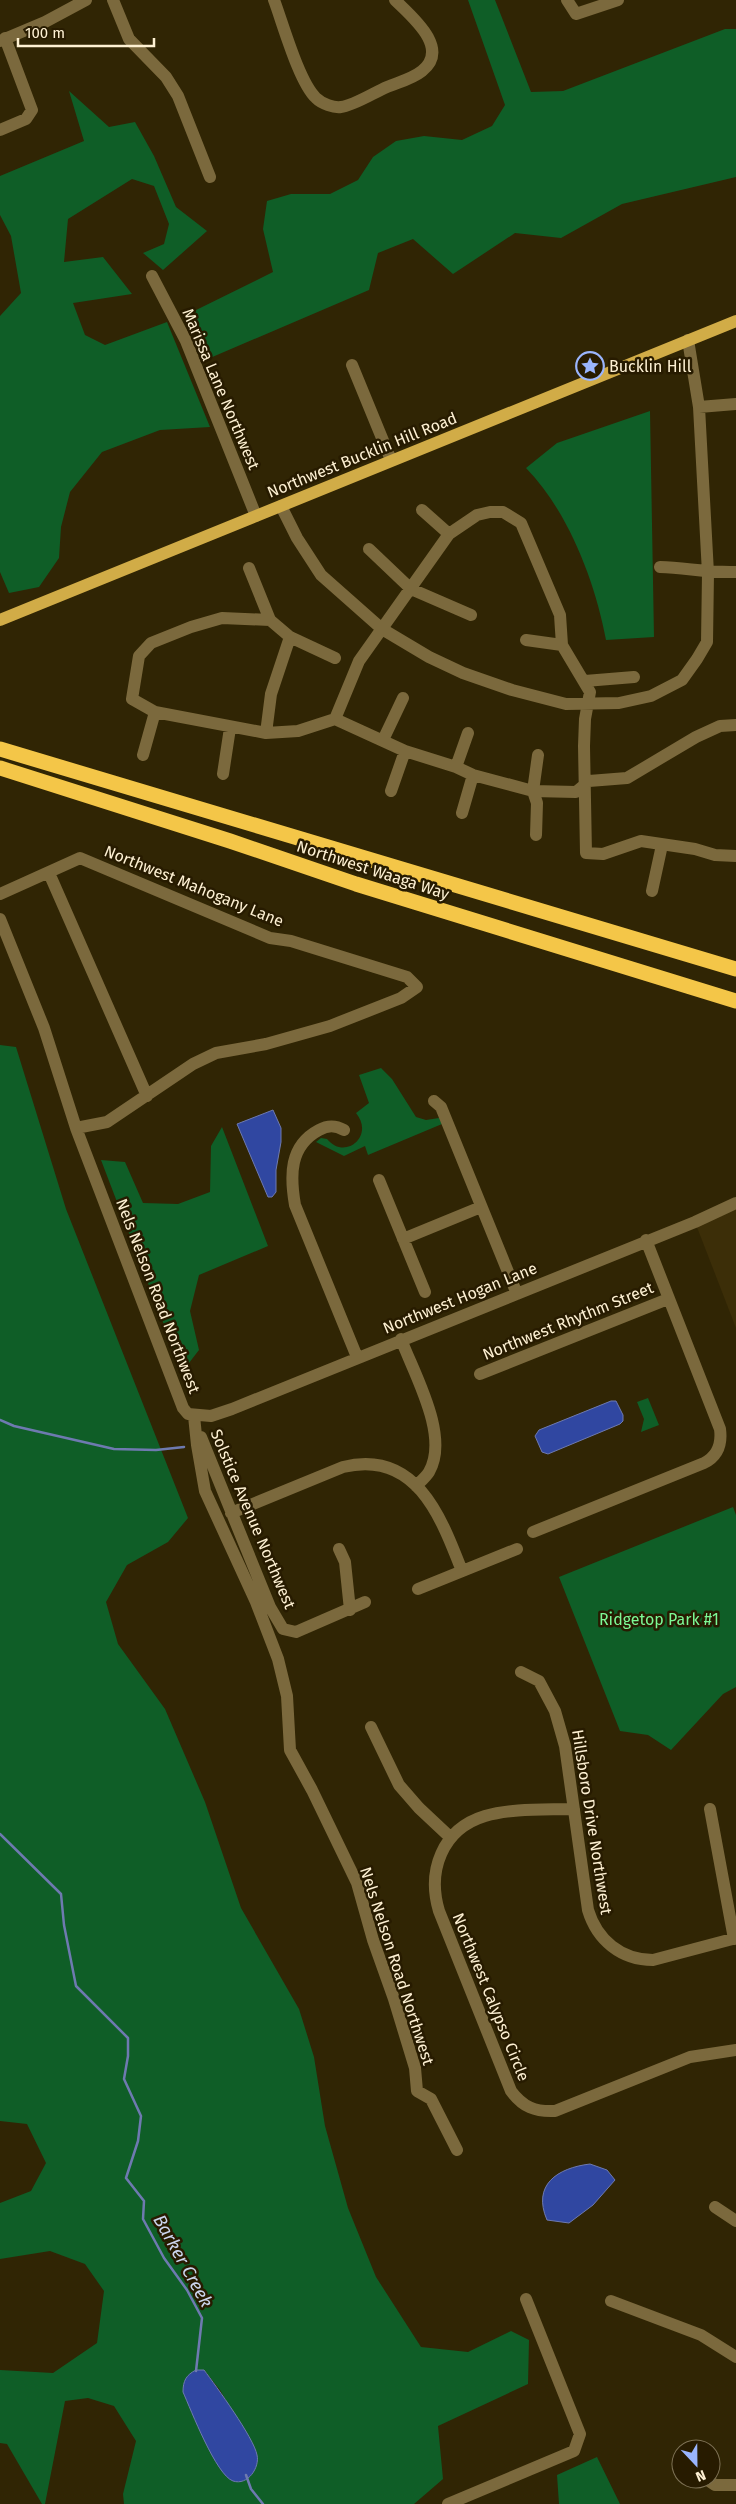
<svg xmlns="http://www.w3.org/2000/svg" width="736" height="2504" viewBox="0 0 736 2504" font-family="'Fira Sans',sans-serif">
	<rect width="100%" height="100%" fill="#302504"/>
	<!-- built -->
	<path fill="#3c2e08" d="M736 1203V1328L695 1222Z"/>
	<!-- green -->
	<path fill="#0f5e27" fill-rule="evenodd" d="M468 0H495L531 92 563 91 725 29H736V177L622 204 561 238 515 233 453 274 413 239 378 253 369 290 210 358 190 313 273 272 263 229 267 201 291 194H330L358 180 373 157 396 141 424 136 462 140 492 126 505 105Z
		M69 91 109 127 135 122 154 156 176 207 207 231 163 270 143 253 164 244 169 224 154 186 132 179 68 219 64 262 103 257 132 294 73 303 85 335 105 345 167 322 210 427 160 430 102 452 70 492 61 527 59 558 39 587 9 593 0 572V316L21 293 11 236 0 215V176L84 141Z
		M650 411 654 637 606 640C595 581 568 511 526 468L557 443Z
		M0 1045 16 1047 66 1209 188 1518 168 1542 127 1565 106 1602 118 1644 165 1709 205 1802 241 1908 299 2009 314 2057 325 2126 348 2208 376 2277 421 2347 468 2352 511 2331 529 2340 528 2384 438 2426 443 2479 414 2504H124L123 2494 136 2441 114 2406 88 2398 65 2401 45 2504H42L7 2444 0 2443V2370L53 2373 97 2343 104 2291 85 2264 50 2251 0 2259V2203L31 2191 46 2163 27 2124 0 2121ZM204 2370 220 2390 257 2454 241 2482 233 2481 226 2476 209 2449Z
		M381 1068 392 1079 416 1117 426 1120 439 1118 442 1124 368 1155 365 1146 344 1156 316 1142 321 1138 327 1139C345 1161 375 1136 356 1113L369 1103 359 1075Z
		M222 1127 268 1246 199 1275 190 1311 199 1350 182 1372 101 1160 125 1162 143 1203 178 1204 210 1192 211 1146Z
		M648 1398 659 1425 641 1432 644 1419 637 1402Z
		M733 1507 736 1515V1687L723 1694 671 1750 648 1735 620 1731 559 1577Z
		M597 2457 620 2504H559L557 2475Z"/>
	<!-- water -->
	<path fill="#3047a1" stroke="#6e7ab0" d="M273 1110 281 1128V1142L276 1170V1192L272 1197H268L237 1124Z
		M611 1401H616L623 1415V1421L620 1424 548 1454 542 1452 535 1436 539 1430Z
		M590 2164 607 2170 615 2180 593 2205 569 2223 547 2220C532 2185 557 2168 590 2164Z
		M196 2370H204C216 2386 254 2438 257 2455 260 2467 248 2486 233 2481 216 2475 191 2410 183 2392 183 2381 186 2375 196 2370Z"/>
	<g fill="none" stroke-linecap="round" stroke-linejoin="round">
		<!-- stream -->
		<path stroke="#6e7ab0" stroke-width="2.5" d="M0 1420 14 1426 114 1449 156 1450 184 1447
			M0 1834 61 1894 64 1925 76 1986 128 2038V2056L124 2079 141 2116 138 2141 126 2178 144 2201 143 2219 164 2258 187 2290 202 2318 196 2371
			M246 2475 251 2489 263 2504"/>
		<!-- minor -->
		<path stroke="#7b693d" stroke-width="12" d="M113 0 129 39 166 77 178 96 210 177
			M274 0C283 24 299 82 316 98 322 104 334 108 341 107 353 106 375 92 387 87 399 82 412 79 422 71 451 48 411 16 395 0
			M567 0 576 14 618 0
			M0 41 45 22 86 0
			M0 130 26 119 32 110 5 38
			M152 276 186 341 256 516
			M352 365 391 460
			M699 407 736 404
			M281 506 297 538 321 575 382 629 429 657 463 673 512 690 566 704 619 703 651 696 682 680 697 659 707 642 708 573 699 407 688 340
			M422 510 449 534
			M369 549 411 589 471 615
			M660 567C687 568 709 573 736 572
			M249 568 270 620
			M526 640 562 645
			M585 681 634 677
			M335 719 359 661 449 534 477 515 490 512H503L521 523 560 615 562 645 590 692 585 719 584 746 586 853 603 854 641 841 695 849 715 855 736 856
			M335 719 298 731 266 733 155 712 132 699 139 656 151 643 191 627 222 618 270 620 290 637 335 658
			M335 719 405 751 456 767 473 775 533 791 576 792 589 781 627 778 696 737 720 726 736 725
			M266 733 271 694 290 637
			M383 740 403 698
			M143 755 155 712
			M456 767 468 733
			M223 774 230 728
			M391 791 405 751
			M462 813 473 775
			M536 835 537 803 533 791 538 755
			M49 873 147 1096
			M652 891 662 845
			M0 894 80 858 270 938 291 941 407 977 417 987 401 998 330 1026 266 1044 216 1053 193 1064 107 1122 76 1128
			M0 919 44 1028 76 1128 183 1408 188 1414 211 1416 232 1409 695 1222 736 1203
			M434 1101 441 1107 517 1294
			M344 1130C335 1125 328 1125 319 1130 289 1146 290 1176 295 1205L357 1357
			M379 1180 425 1292
			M403 1239 481 1207
			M401 1339C414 1374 450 1436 429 1472 426 1477 420 1482 416 1486
			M480 1374 668 1299
			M194 1416 197 1445 205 1491 256 1602 278 1659 287 1696 290 1750 312 1790 357 1883 373 1940 394 1999 415 2068 417 2091 431 2099 457 2150
			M201 1437 270 1607 283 1629 296 1632 365 1602
			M231 1513 343 1467C416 1449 441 1517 462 1571
			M533 1532 704 1463C718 1456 722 1444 720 1429L646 1240
			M339 1549 345 1562 350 1610
			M418 1589 517 1549
			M521 1672 539 1681 555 1711 565 1746 588 1910C597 1940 621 1960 653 1960L736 1938
			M371 1727 399 1785 419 1808 451 1838
			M574 1809C545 1810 512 1808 485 1816 442 1829 427 1871 439 1911L511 2091C523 2107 535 2112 555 2111L690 2057 736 2050
			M710 1809 734 1939
			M715 2207 736 2221
			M611 2301 701 2335 736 2357
			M706 2479 715 2485H736
			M448 2504 574 2451 580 2434 526 2299"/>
		<!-- major -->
		<path stroke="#d1ac47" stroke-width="12" d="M0 620 736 321"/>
		<!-- highway -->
		<path stroke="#f4c648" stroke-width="15" d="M0 749 736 969
			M0 768 230 841 356 884 736 1001"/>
	</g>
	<!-- icons -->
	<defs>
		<symbol id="sight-ring" viewBox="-11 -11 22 22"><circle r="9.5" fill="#271b00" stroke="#9ab5fd" stroke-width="1.5"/><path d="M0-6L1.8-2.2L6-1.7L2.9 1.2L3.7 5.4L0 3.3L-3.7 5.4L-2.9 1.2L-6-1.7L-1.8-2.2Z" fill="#9ab5fd"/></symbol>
	</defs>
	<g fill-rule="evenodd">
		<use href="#sight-ring" x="574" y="350" width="32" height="32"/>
	</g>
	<g text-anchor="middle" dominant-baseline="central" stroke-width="5" stroke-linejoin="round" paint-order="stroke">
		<!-- poi labels -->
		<g font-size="16" fill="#fef1d3" stroke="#271b00" text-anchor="start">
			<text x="609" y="366">Bucklin Hill</text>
		</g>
		<!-- street labels -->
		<g font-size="16" fill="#fef1d3" stroke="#271b00">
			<text transform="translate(221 389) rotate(67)">Marissa Lane Northwest</text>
			<text transform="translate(362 455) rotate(-22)">Northwest Bucklin Hill Road</text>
			<text transform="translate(373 870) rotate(18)">Northwest Waaga Way</text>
			<text transform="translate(194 886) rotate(22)">Northwest Mahogany Lane</text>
			<text transform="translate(158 1296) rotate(69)">Nels Nelson Road Northwest</text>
			<text transform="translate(460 1298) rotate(-22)">Northwest Hogan Lane</text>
			<text transform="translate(568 1321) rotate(-22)">Northwest Rhythm Street</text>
			<text transform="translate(253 1519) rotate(67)">Solstice Avenue Northwest</text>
			<text transform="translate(592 1822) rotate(81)">Hillsboro Drive Northwest</text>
			<text transform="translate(397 1966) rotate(72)">Nels Nelson Road Northwest</text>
			<text transform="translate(491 1997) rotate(68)">Northwest Calypso Circle</text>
		</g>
		<!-- park labels -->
		<g font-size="16" fill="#7cf995" stroke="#271b00">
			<text x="659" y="1619">Ridgetop Park #1</text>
		</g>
		<!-- water labels -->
		<g font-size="18" font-style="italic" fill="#cbd5ed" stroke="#271b00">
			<text transform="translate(183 2261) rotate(61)">Barker Creek</text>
		</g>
	</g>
	<!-- north arrow -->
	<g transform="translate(696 2464) rotate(158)"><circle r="24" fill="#271b00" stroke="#7d7154"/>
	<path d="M0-4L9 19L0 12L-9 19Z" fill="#9ab5fd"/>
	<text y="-8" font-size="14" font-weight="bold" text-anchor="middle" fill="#fef1d3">N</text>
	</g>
	<!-- scale -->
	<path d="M18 38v8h136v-8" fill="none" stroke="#fef1d3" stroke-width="2.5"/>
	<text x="25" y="38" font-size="15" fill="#fef1d3" stroke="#271b00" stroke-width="4" paint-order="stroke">100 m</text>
</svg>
